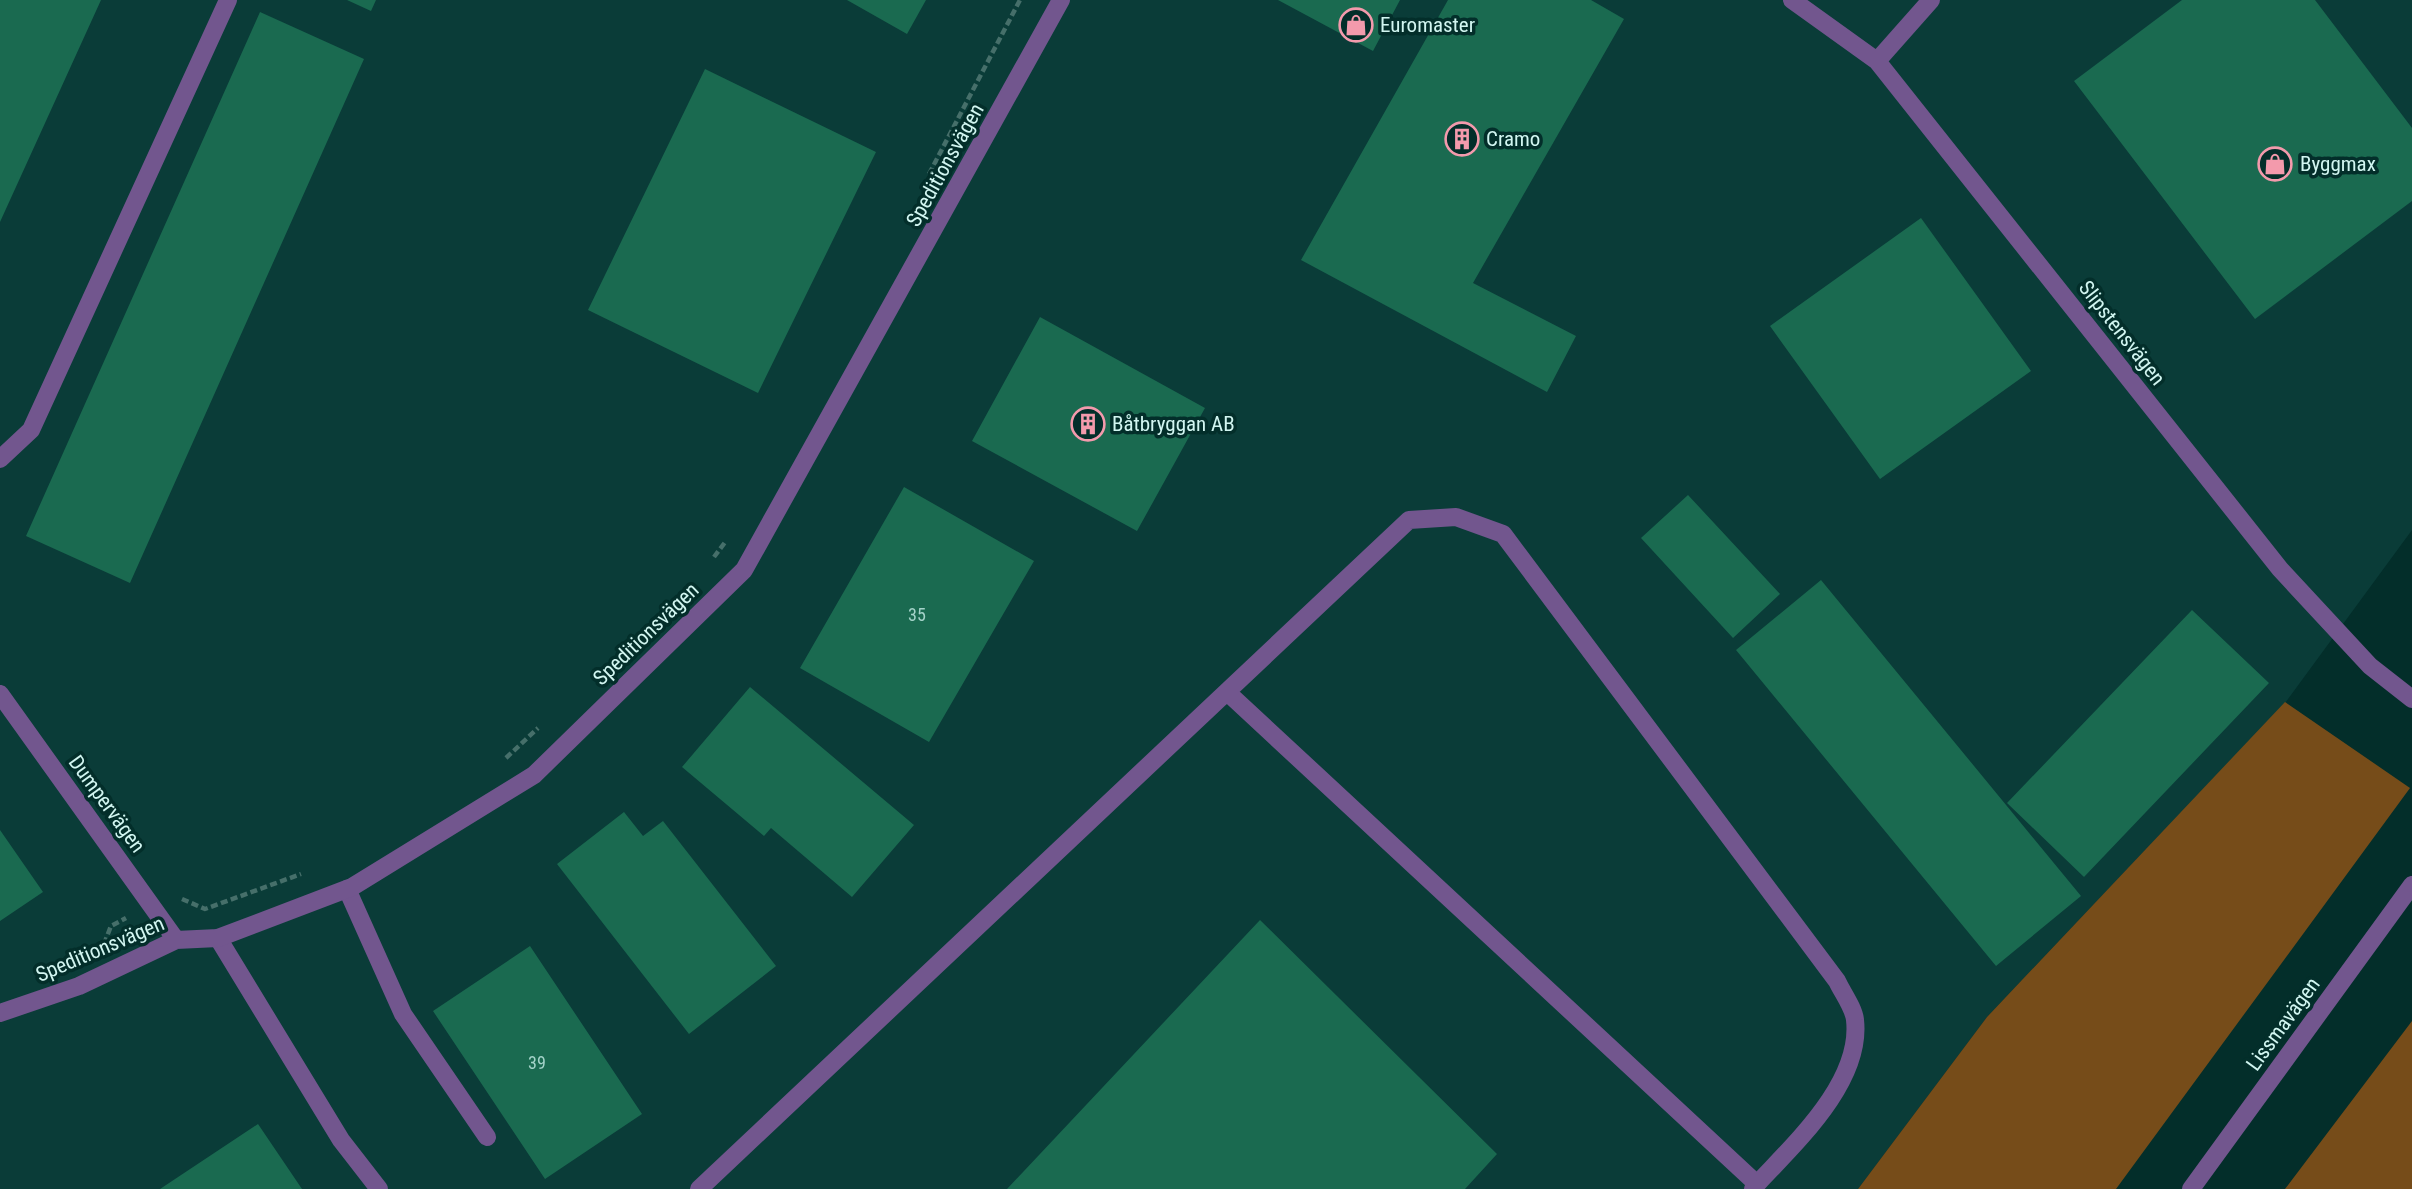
<svg xmlns="http://www.w3.org/2000/svg" width="2412" height="1189" viewBox="0 0 2412 1189" font-family="'Roboto Condensed',sans-serif">
	<rect width="100%" height="100%" fill="#032e2a"/>
	<!-- built -->
	<path fill="#0a3c38" d="M0 0H2412V530L2285 703 1987 1017 1858 1189H0Z"/>
	<!-- forest -->
	<path fill="#764c19" d="M2285 702 2410 788 2116 1189H1858L1987 1017Z
		M2412 1021V1189H2285Z"/>
	<!-- building -->
	<path fill="#1a6a50" d="M0 0H101L0 222Z
		M347 0H376L371 11Z
		M847 0H926L907 34Z
		M1278 0H1400L1373 51Z
		M1448 0H1591L1624 19 1473 283 1576 336 1547 392 1301 260Z
		M2182 0H2315L2412 128V201L2255 319 2074 81Z
		M260 12 364 59 130 583 26 536Z
		M705 69 876 152 758 393 588 310Z
		M1921 218 2031 371 1880 479 1770 326Z
		M1040 317 1205 408 1137 531 972 441Z
		M904 487 1034 561 929 742 800 668Z
		M1688 495 1780 594 1733 638 1641 538Z
		M1821 580 2081 896 1996 966 1736 650Z
		M2192 610 2269 683 2084 877 2007 803Z
		M750 687 914 825 852 897 771 828 764 836 682 767Z
		M624 812 643 836 663 821 776 966 689 1034 557 864Z
		M0 830 43 892 0 921Z
		M1260 920 1497 1154 1465 1189H1007Z
		M530 946 642 1114 545 1179 433 1011Z
		M258 1124 302 1189H160Z"/>
	<g fill="none" stroke-linecap="round" stroke-linejoin="round">
		<!-- path -->
		<path stroke="#466f6a" stroke-width="4.5" stroke-dasharray="7 3.5" stroke-linecap="butt" d="M929 174 1020 0
			M714 557 726 541
			M506 758 538 728
			M182 899 205 909 301 874
			M104 944 111 926 126 918"/>
		<!-- service -->
		<path stroke="#72568e" stroke-width="18" d="M0 459 31 430 228 0
			M1227 692 1757 1184 1753 1189
			M347 889 403 1014 487 1137
			M218 938 341 1140 379 1189
			M699 1189 1409 520 1456 517 1503 534 1837 981C1842 992 1854 1008 1855 1020 1862 1082 1795 1143 1757 1184"/>
		<!-- minor -->
		<path stroke="#72568e" stroke-width="18" d="M1792 0 1877 61 2280 569 2370 666 2412 699
			M1877 61 1931 0
			M0 694 176 940
			M0 1013 79 986 176 940 218 938 352 887 534 775 744 570 1061 0"/>
		<!-- tertiary -->
		<path stroke="#72568e" stroke-width="18" d="M2191 1189 2412 885"/>
	</g>
	<!-- icons -->
	<defs>
		<symbol id="shop-ring" viewBox="-11 -11 22 22"><circle r="9.5" fill="#032e2a" stroke="#f39aac" stroke-width="1.5"/><path d="M-5-2.5h2.3a2.7 3.5 0 0 1 5.4 0H5L5.5 6h-11ZM-1.5-2.5h3a1.5 2.3 0 0 0-3 0Z" fill="#f39aac"/></symbol>
		<symbol id="building-ring" viewBox="-11 -11 22 22"><circle r="9.5" fill="#032e2a" stroke="#f39aac" stroke-width="1.5"/><path d="M-4-6H4V6H1V3H-1V6H-4ZM-2.5-4.3h1.7v1.8h-1.7ZM.8-4.3h1.7v1.8H.8ZM-2.5-1h1.7V.8h-1.7ZM.8-1h1.7V.8H.8Z" fill="#f39aac"/></symbol>
	</defs>
	<g fill-rule="evenodd">
		<use href="#shop-ring" x="1337" y="6" width="38" height="38"/>
		<use href="#building-ring" x="1443" y="120" width="38" height="38"/>
		<use href="#shop-ring" x="2256" y="145" width="38" height="38"/>
		<use href="#building-ring" x="1069" y="405" width="38" height="38"/>
	</g>
	<g text-anchor="middle" dominant-baseline="central" stroke-width="7" stroke-linejoin="round" paint-order="stroke">
		<!-- number labels -->
		<g font-size="18" fill="#a4d3c9">
			<text x="917" y="614">35</text>
			<text x="537" y="1062">39</text>
		</g>
		<!-- poi labels -->
		<g font-size="21" fill="#d2f6f1" stroke="#032e2a" text-anchor="start">
			<text x="1380" y="25">Euromaster</text>
			<text x="1486" y="139">Cramo</text>
			<text x="2300" y="164">Byggmax</text>
			<text x="1112" y="424">Båtbryggan AB</text>
		</g>
		<!-- street labels -->
		<g font-size="21" fill="#d2f6f1" stroke="#032e2a">
			<text transform="translate(945 165) rotate(-61)">Speditionsvägen</text>
			<text transform="translate(2122 333) rotate(52)">Slipstensvägen</text>
			<text transform="translate(646 634) rotate(-44)">Speditionsvägen</text>
			<text transform="translate(107 804) rotate(54)">Dumpervägen</text>
			<text transform="translate(100 949) rotate(-23)">Speditionsvägen</text>
			<text transform="translate(2283 1024) rotate(-54)">Lissmavägen</text>
		</g>
	</g>
</svg>
